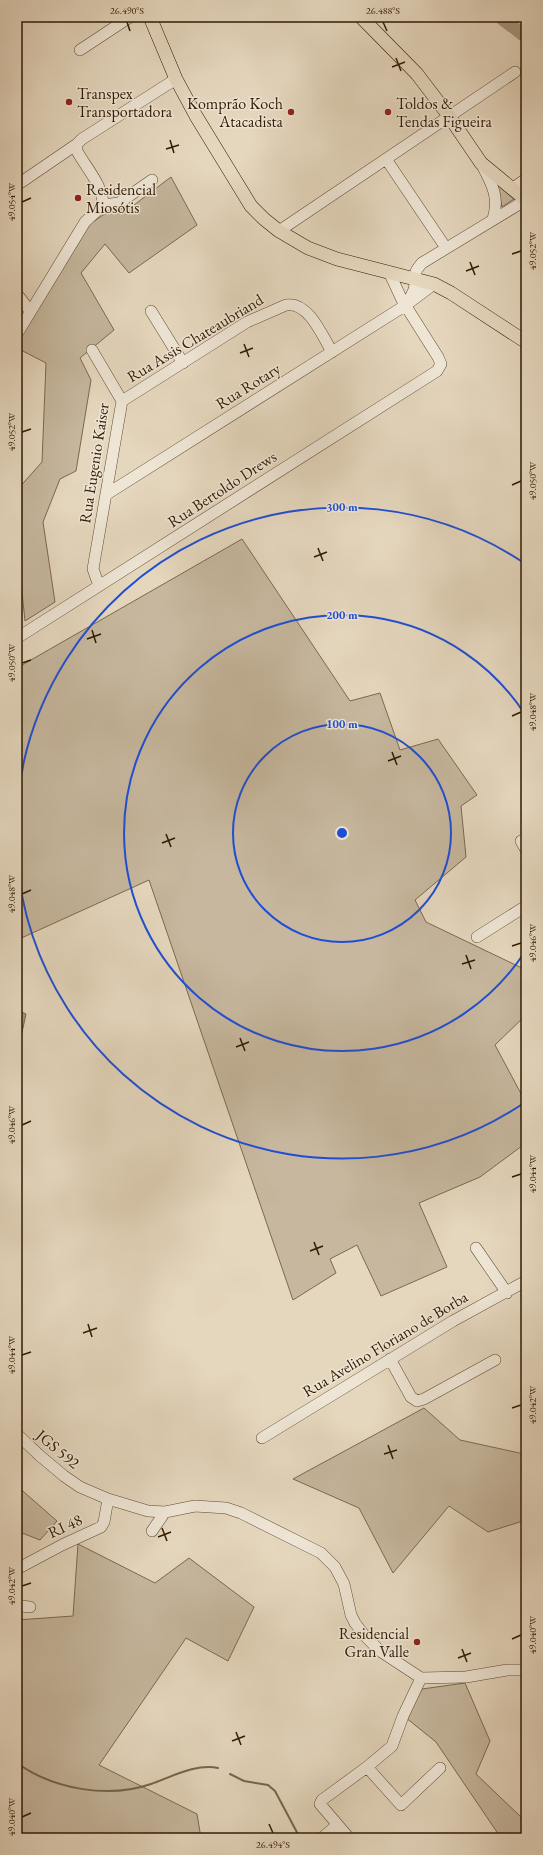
<svg xmlns="http://www.w3.org/2000/svg" width="543" height="1855" viewBox="0 0 543 1855" font-family="'EB Garamond',serif">
	<rect width="100%" height="100%" fill="#e5d7be"/>
	<filter id="stains"><feTurbulence type="fractalNoise" baseFrequency=".005" numOctaves="4"/><feColorMatrix values="0 0 0 0 .2 0 0 0 0 .09 0 0 0 0 .02 0 0 0 .5 -.17"/></filter>
	<radialGradient id="worn" r=".72"><stop offset=".6" stop-color="#630" stop-opacity="0"/><stop offset="1" stop-color="#630" stop-opacity=".3"/></radialGradient>
	<!-- green -->
	<path fill="#c6b79e" stroke="#7c684f" d="M171 177 197 225 129 273 105 244 81 273 114 330 80 358 91 380 76 471 60 479 43 522 55 602 25 621 17 544V490L42 462 46 363 17 348V340L90 224 109 211 134 205Z
		M496 183 514 199 502 207Z
		M242 539 350 701 380 693 400 750 438 739 477 795 461 806 466 857 415 900 426 922 526 970V1015L495 1045 526 1103V1143L480 1177 419 1203 447 1267 381 1296 357 1245 330 1259 336 1273 293 1300 149 880 17 940V668Z
		M424 1408 460 1440 524 1454 526 1451V1520L488 1532 449 1506 393 1573 359 1508 293 1479Z
		M17 1486 57 1521 40 1540 17 1531Z
		M78 1544 155 1583 189 1558 254 1607 228 1661 186 1638 99 1765 197 1814 201 1838H17V1620L73 1616Z
		M465 1683 490 1741 476 1774 522 1818 526 1815V1838H501L436 1742 405 1717 422 1689Z"/>
	<!-- water -->
	<path fill="#a8977d" stroke="#78654b" d="M17 1010 26 1014 18 1051 17 1050Z"/>
	<g fill="none" stroke-linecap="round" stroke-linejoin="round">
		<!-- stream -->
		<path stroke="#78654b" stroke-width="2" d="M17 1763C53 1789 108 1799 151 1784 171 1777 197 1763 218 1768
			M230 1774 244 1781 268 1785 275 1791 300 1838"/>
		<!-- river -->
		<path stroke="#a8977d" stroke-width="13" d="M500 17 526 37"/>
		<defs>
			<path id="minor" d="M80 50 130 17
				M386 159 446 248
				M481 163C491 183 500 196 493 219
				M20 183 77 144
				M512 189 526 179
				M103 205C103 185 86 168 77 151V144L82 139 176 79
				M279 231 515 72
				M17 294 30 311
				M407 303C410 298 415 291 415 284 415 274 414 272 422 263L526 200
				M151 311 183 363
				M17 334 85 222 103 205 119 203 152 180
				M92 350 122 401 93 569 99 586
				M122 401 247 322 286 305C308 301 322 335 332 352
				M107 494 406 305 434 284
				M17 638 437 371 441 364 438 357 402 300 389 272
				M521 841 526 850
				M477 937 526 906
				M476 1248 507 1293
				M390 1359 411 1397 417 1401 424 1399 495 1360
				M17 1434 39 1455 64 1476 80 1487 108 1499 148 1511 165 1512 195 1506 226 1508 241 1513 321 1553 335 1567 344 1584 351 1615 355 1623 364 1635 380 1651 421 1678 466 1677 507 1670H526
				M262 1438 453 1321 526 1281
				M152 1531 165 1512
				M17 1569 62 1545 101 1527 104 1522 108 1499
				M17 1603 21 1606 30 1607
				M367 1767 401 1805 440 1768
				M322 1838 337 1825
				M349 1838 320 1804 322 1800 367 1767 392 1746 403 1716 421 1678"/>
			<path id="major" d="M150 17 176 79 196 116 251 206 264 219 279 231 308 248 337 259 434 284 451 293 526 342
				M361 17 417 74 449 116 481 163 526 200"/>
		</defs>
		<!-- minor casing -->
		<use href="#minor" stroke="#5e4930" stroke-width="12"/>
		<!-- major casing -->
		<use href="#major" stroke="#311a00" stroke-width="14"/>
		<!-- minor -->
		<use href="#minor" stroke="#eee5d5" stroke-width="11"/>
		<!-- major -->
		<use href="#major" stroke="#e5d7be" stroke-width="13"/>
	</g>
	<!-- ticks -->
	<path fill="none" stroke="#311a00" stroke-width="1.5" d="M127 22 130 31M383 22 387 31M396 58 401 71M392 67 405 62M170 140 174 153M166 149 179 145M22 202 31 198M512 254 521 251M470 262 475 275M466 271 479 266M244 344 249 357M240 353 253 348M22 432 31 429M512 485 521 481M318 548 323 561M314 557 327 552M92 630 96 643M87 639 101 634M22 663 31 660M512 716 521 712M392 752 397 765M388 761 401 756M166 834 171 847M162 843 175 838M22 894 31 890M512 946 521 943M466 955 471 969M462 964 475 960M240 1038 245 1051M236 1047 249 1042M22 1125 31 1121M512 1177 521 1174M314 1242 319 1255M310 1251 323 1246M88 1324 92 1337M83 1333 97 1328M22 1355 31 1352M512 1408 521 1405M388 1445 393 1459M384 1454 397 1450M162 1528 167 1541M158 1537 171 1532M22 1586 31 1583M512 1639 521 1635M462 1649 467 1662M458 1658 471 1653M236 1732 241 1745M232 1741 245 1736M22 1817 31 1813M269 1824 273 1833"/>
	<!-- distance rings -->
	<g fill="none" stroke="#1d4ed8" stroke-width="2">
		<circle cx="342" cy="833" r="109"/>
		<path d="M526 950A218 218 0 1 1 526 716"/>
		<path d="M524 1103A326 326 0 0 1 17 859M17 807A326 326 0 0 1 524 563"/>
	</g>
	<!-- markers -->
	<g fill="#8f2418" stroke="#eee5d5" stroke-width="1.5">
		<circle cx="69" cy="102" r="4"/>
		<circle cx="291" cy="112" r="4"/>
		<circle cx="388" cy="112" r="4"/>
		<circle cx="78" cy="198" r="4"/>
		<circle cx="417" cy="1642" r="4"/>
	</g>
	<g text-anchor="middle" dominant-baseline="central" stroke-width="3" stroke-linejoin="round" paint-order="stroke">
		<!-- poi labels -->
		<g font-size="16" fill="#311a00" stroke="#eee5d5" text-anchor="start">
			<text x="77" y="93">Transpex<tspan x="77" dy="18">Transportadora</tspan></text>
			<text x="283" y="103" text-anchor="end">Komprão Koch<tspan x="283" dy="18">Atacadista</tspan></text>
			<text x="396" y="103">Toldos &amp;<tspan x="396" dy="18">Tendas Figueira</tspan></text>
			<text x="86" y="189">Residencial<tspan x="86" dy="18">Miosótis</tspan></text>
			<text x="409" y="1633" text-anchor="end">Residencial<tspan x="409" dy="18">Gran Valle</tspan></text>
		</g>
		<!-- street labels -->
		<g font-size="16" fill="#311a00" stroke="#eee5d5">
			<text transform="translate(195 338) rotate(-31)">Rua Assis Chateaubriand</text>
			<text transform="translate(248 386) rotate(-32)">Rua Rotary</text>
			<text transform="translate(94 463) rotate(-81)">Rua Eugenio Kaiser</text>
			<text transform="translate(222 489) rotate(-33)">Rua Bertoldo Drews</text>
			<text transform="translate(385 1344) rotate(-31)">Rua Avelino Floriano de Borba</text>
			<text transform="translate(58 1449) rotate(40)">JGS 592</text>
			<text transform="translate(65 1526) rotate(-25)">RI 48</text>
		</g>
	</g>
	<circle cx="342" cy="833" r="6" fill="#1d4ed8" stroke="#eee5d5" stroke-width="2"/>
	<g font-size="12" text-anchor="middle" font-weight="bold" fill="#1d4ed8" stroke="#eee5d5" stroke-width="3" stroke-linejoin="round" paint-order="stroke">
		<text x="342" y="511">300 m</text>
		<text x="342" y="619">200 m</text>
		<text x="342" y="728">100 m</text>
	</g>
	<!-- margin -->
	<rect width="543" height="1855" fill="none" stroke="#e5d7be" stroke-width="44"/>
	<rect x="22" y="22" width="499" height="1811" fill="none" stroke="#311a00" stroke-width="1.5"/>
	<g font-size="10" text-anchor="middle" fill="#311a00">
		<text x="127" y="14">26.490°S</text>
		<text x="383" y="14">26.488°S</text>
		<text transform="translate(11 202) rotate(-90)" y="4">49.054°W</text>
		<text transform="translate(532 251) rotate(-90)" y="4">49.052°W</text>
		<text transform="translate(11 432) rotate(-90)" y="4">49.052°W</text>
		<text transform="translate(532 481) rotate(-90)" y="4">49.050°W</text>
		<text transform="translate(11 663) rotate(-90)" y="4">49.050°W</text>
		<text transform="translate(532 712) rotate(-90)" y="4">49.048°W</text>
		<text transform="translate(11 894) rotate(-90)" y="4">49.048°W</text>
		<text transform="translate(532 943) rotate(-90)" y="4">49.046°W</text>
		<text transform="translate(11 1125) rotate(-90)" y="4">49.046°W</text>
		<text transform="translate(532 1174) rotate(-90)" y="4">49.044°W</text>
		<text transform="translate(11 1355) rotate(-90)" y="4">49.044°W</text>
		<text transform="translate(532 1405) rotate(-90)" y="4">49.042°W</text>
		<text transform="translate(11 1586) rotate(-90)" y="4">49.042°W</text>
		<text transform="translate(532 1635) rotate(-90)" y="4">49.040°W</text>
		<text transform="translate(11 1817) rotate(-90)" y="4">49.040°W</text>
		<text x="273" y="1848">26.494°S</text>
	</g>
	<rect width="100%" height="100%" filter="url(#stains)"/>
	<rect width="100%" height="100%" fill="url(#worn)"/>
</svg>
